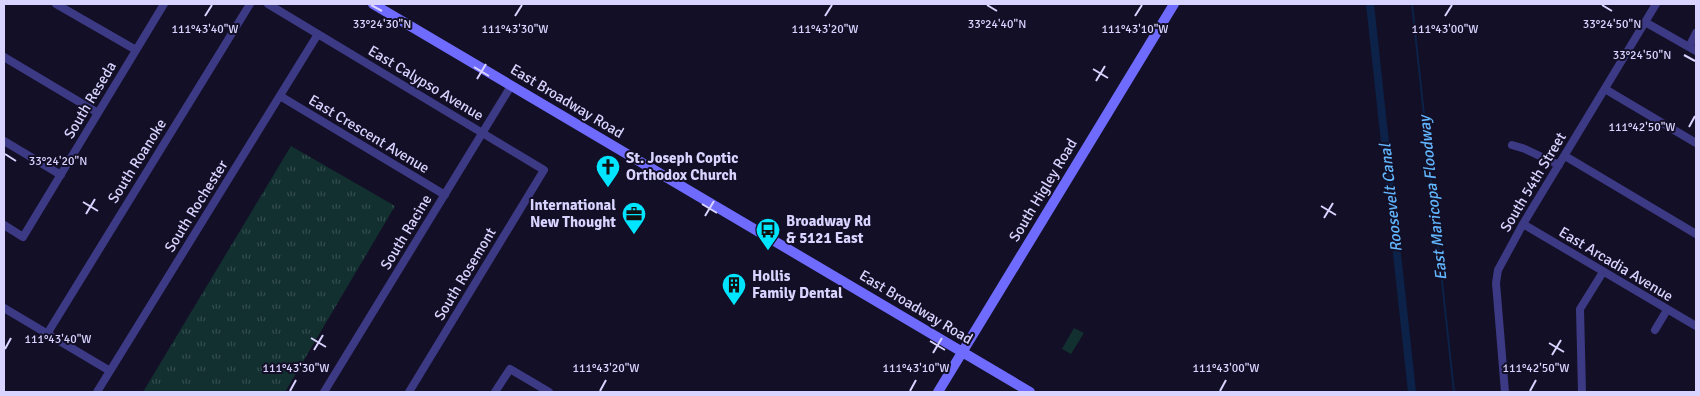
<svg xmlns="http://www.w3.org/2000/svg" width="1700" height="396" viewBox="0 0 1700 396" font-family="Signika,sans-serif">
	<defs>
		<pattern id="grass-tufts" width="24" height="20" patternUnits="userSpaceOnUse" patternTransform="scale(1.25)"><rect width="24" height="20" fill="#12302f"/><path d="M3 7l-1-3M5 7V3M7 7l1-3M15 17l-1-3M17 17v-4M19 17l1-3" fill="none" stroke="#344d4e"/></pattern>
	</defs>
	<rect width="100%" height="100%" fill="#130f26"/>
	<!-- grass -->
	<path fill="url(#grass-tufts)" d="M291 146 395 206 285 392H143Z"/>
	<!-- park -->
	<path fill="#12302f" d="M1074 328 1084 333 1071 354 1062 349Z"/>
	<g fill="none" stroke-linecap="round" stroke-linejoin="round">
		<!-- stream -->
		<path stroke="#0c2248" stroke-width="2" d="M1412 4 1454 392"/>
		<!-- canal -->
		<path stroke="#0c2248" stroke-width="8" d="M1370 4 1412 392"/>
		<!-- minor -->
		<path stroke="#3d3a85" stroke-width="8" d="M56 4 136 50
			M268 4 544 170 409 392
			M1645 22 1696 51
			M1689 47 1696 33
			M4 57 98 113
			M1605 89 1696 143
			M280 96 445 195
			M4 141 61 175
			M1512 145 1525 149 1559 165
			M1565 156 1696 234
			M1523 224 1696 326
			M4 225 23 237 164 4
			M4 308 110 371
			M1655 330 1667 310
			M47 334 250 4
			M97 392 318 34
			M324 392 511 86
			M495 392 510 369 549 392
			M1505 392 1496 283 1498 270 1523 224 1656 4
			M1582 392 1580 309 1603 272"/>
		<!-- secondary -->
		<path stroke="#6f6bff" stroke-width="10" d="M373 4 1030 392
			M938 392 1174 4"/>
	</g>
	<!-- ticks -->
	<path fill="none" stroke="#d9d4ff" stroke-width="2" d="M371 5 382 11M987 5 997 11M1602 5 1612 11M205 16 212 5M515 16 522 5M825 16 832 5M1135 16 1142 5M1445 16 1452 5M1684 55 1695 61M474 67 489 76M1093 69 1108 78M477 79 486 64M1096 81 1105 66M1689 127 1695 116M5 154 16 161M83 202 98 211M702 204 717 213M1321 206 1336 215M86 214 95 199M705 216 714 201M1324 218 1333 203M311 338 326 347M930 341 945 350M1549 343 1564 352M5 349 11 338M314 350 323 335M933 353 942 338M1552 355 1561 340M290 391 296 380M600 391 606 380M910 391 916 380M1220 391 1226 380M1530 391 1536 380"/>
	<!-- icons -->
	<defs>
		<symbol id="church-pin" viewBox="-11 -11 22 30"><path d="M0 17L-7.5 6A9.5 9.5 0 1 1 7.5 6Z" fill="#00e5ff" stroke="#130f26"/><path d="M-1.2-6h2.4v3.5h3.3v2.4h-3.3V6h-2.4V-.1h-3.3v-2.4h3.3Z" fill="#111"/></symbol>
		<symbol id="office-pin" viewBox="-11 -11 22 30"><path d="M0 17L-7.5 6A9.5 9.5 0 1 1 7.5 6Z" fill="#00e5ff" stroke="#130f26"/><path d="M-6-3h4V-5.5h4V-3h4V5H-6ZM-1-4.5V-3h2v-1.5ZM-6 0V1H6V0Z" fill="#111"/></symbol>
		<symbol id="bus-pin" viewBox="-11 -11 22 30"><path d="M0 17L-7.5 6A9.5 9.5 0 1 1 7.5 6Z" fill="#00e5ff" stroke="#130f26"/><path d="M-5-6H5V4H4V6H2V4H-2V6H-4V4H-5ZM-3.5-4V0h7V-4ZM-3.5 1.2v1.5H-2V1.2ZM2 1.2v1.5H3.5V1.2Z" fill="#111"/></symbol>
		<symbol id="building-pin" viewBox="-11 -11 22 30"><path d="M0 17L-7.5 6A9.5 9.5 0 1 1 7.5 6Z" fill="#00e5ff" stroke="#130f26"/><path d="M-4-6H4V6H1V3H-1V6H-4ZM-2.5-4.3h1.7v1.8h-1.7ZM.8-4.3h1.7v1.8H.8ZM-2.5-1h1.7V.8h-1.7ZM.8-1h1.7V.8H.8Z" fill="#111"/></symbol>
	</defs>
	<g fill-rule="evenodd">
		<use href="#church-pin" x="594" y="153" width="28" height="38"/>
		<use href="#office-pin" x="620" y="200" width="28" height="38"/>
		<use href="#bus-pin" x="754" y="216" width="28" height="38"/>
		<use href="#building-pin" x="720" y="271" width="28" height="38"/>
	</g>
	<g text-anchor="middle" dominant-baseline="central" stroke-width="4" stroke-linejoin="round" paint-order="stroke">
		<!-- street labels -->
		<g font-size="15" fill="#d9d4ff" stroke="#130f26">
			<text transform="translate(426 83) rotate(31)">East Calypso Avenue</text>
			<text transform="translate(90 100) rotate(-59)">South Reseda</text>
			<text transform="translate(567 101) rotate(31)">East Broadway Road</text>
			<text transform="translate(369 134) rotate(31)">East Crescent Avenue</text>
			<text transform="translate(137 161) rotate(-58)">South Roanoke</text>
			<text transform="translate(1533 182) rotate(-59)">South 54th Street</text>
			<text transform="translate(1043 190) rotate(-59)">South Higley Road</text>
			<text transform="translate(196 206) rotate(-58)">South Rochester</text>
			<text transform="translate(406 232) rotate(-59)">South Racine</text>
			<text transform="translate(1616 264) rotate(31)">East Arcadia Avenue</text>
			<text transform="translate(465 274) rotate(-59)">South Rosemont</text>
			<text transform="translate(916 307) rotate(31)">East Broadway Road</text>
		</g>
		<!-- poi labels -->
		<g font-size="15" font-weight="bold" fill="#d9d4ff" stroke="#130f26" text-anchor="start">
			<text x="626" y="158">St. Joseph Coptic<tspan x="626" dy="17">Orthodox Church</tspan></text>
			<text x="616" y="205" text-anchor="end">International<tspan x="616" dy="17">New Thought</tspan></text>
			<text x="786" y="221">Broadway Rd<tspan x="786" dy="17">&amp; 5121 East</tspan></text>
			<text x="752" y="276">Hollis<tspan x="752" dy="17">Family Dental</tspan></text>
		</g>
		<!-- water labels -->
		<g font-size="16" font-style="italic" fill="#62b6ff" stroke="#130f26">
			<text transform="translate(1391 198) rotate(-96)">Roosevelt Canal</text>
			<text transform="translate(1433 198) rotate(-96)">East Maricopa Floodway</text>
		</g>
	</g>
	<g font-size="12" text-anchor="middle" fill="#d9d4ff" stroke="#130f26" stroke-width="4" stroke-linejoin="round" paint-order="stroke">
		<text x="382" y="28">33°24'30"N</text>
		<text x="997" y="28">33°24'40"N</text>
		<text x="1612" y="28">33°24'50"N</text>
		<text x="205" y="33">111°43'40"W</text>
		<text x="515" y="33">111°43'30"W</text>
		<text x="825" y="33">111°43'20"W</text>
		<text x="1135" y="33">111°43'10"W</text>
		<text x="1445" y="33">111°43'00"W</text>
		<text x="1642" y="59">33°24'50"N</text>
		<text x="1642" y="131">111°42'50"W</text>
		<text x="58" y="165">33°24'20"N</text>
		<text x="58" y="343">111°43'40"W</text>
		<text x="296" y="372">111°43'30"W</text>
		<text x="606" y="372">111°43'20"W</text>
		<text x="916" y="372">111°43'10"W</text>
		<text x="1226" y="372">111°43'00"W</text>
		<text x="1536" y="372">111°42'50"W</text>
	</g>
	<!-- border -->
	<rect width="1700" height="396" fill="none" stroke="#d9d4ff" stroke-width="10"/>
</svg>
